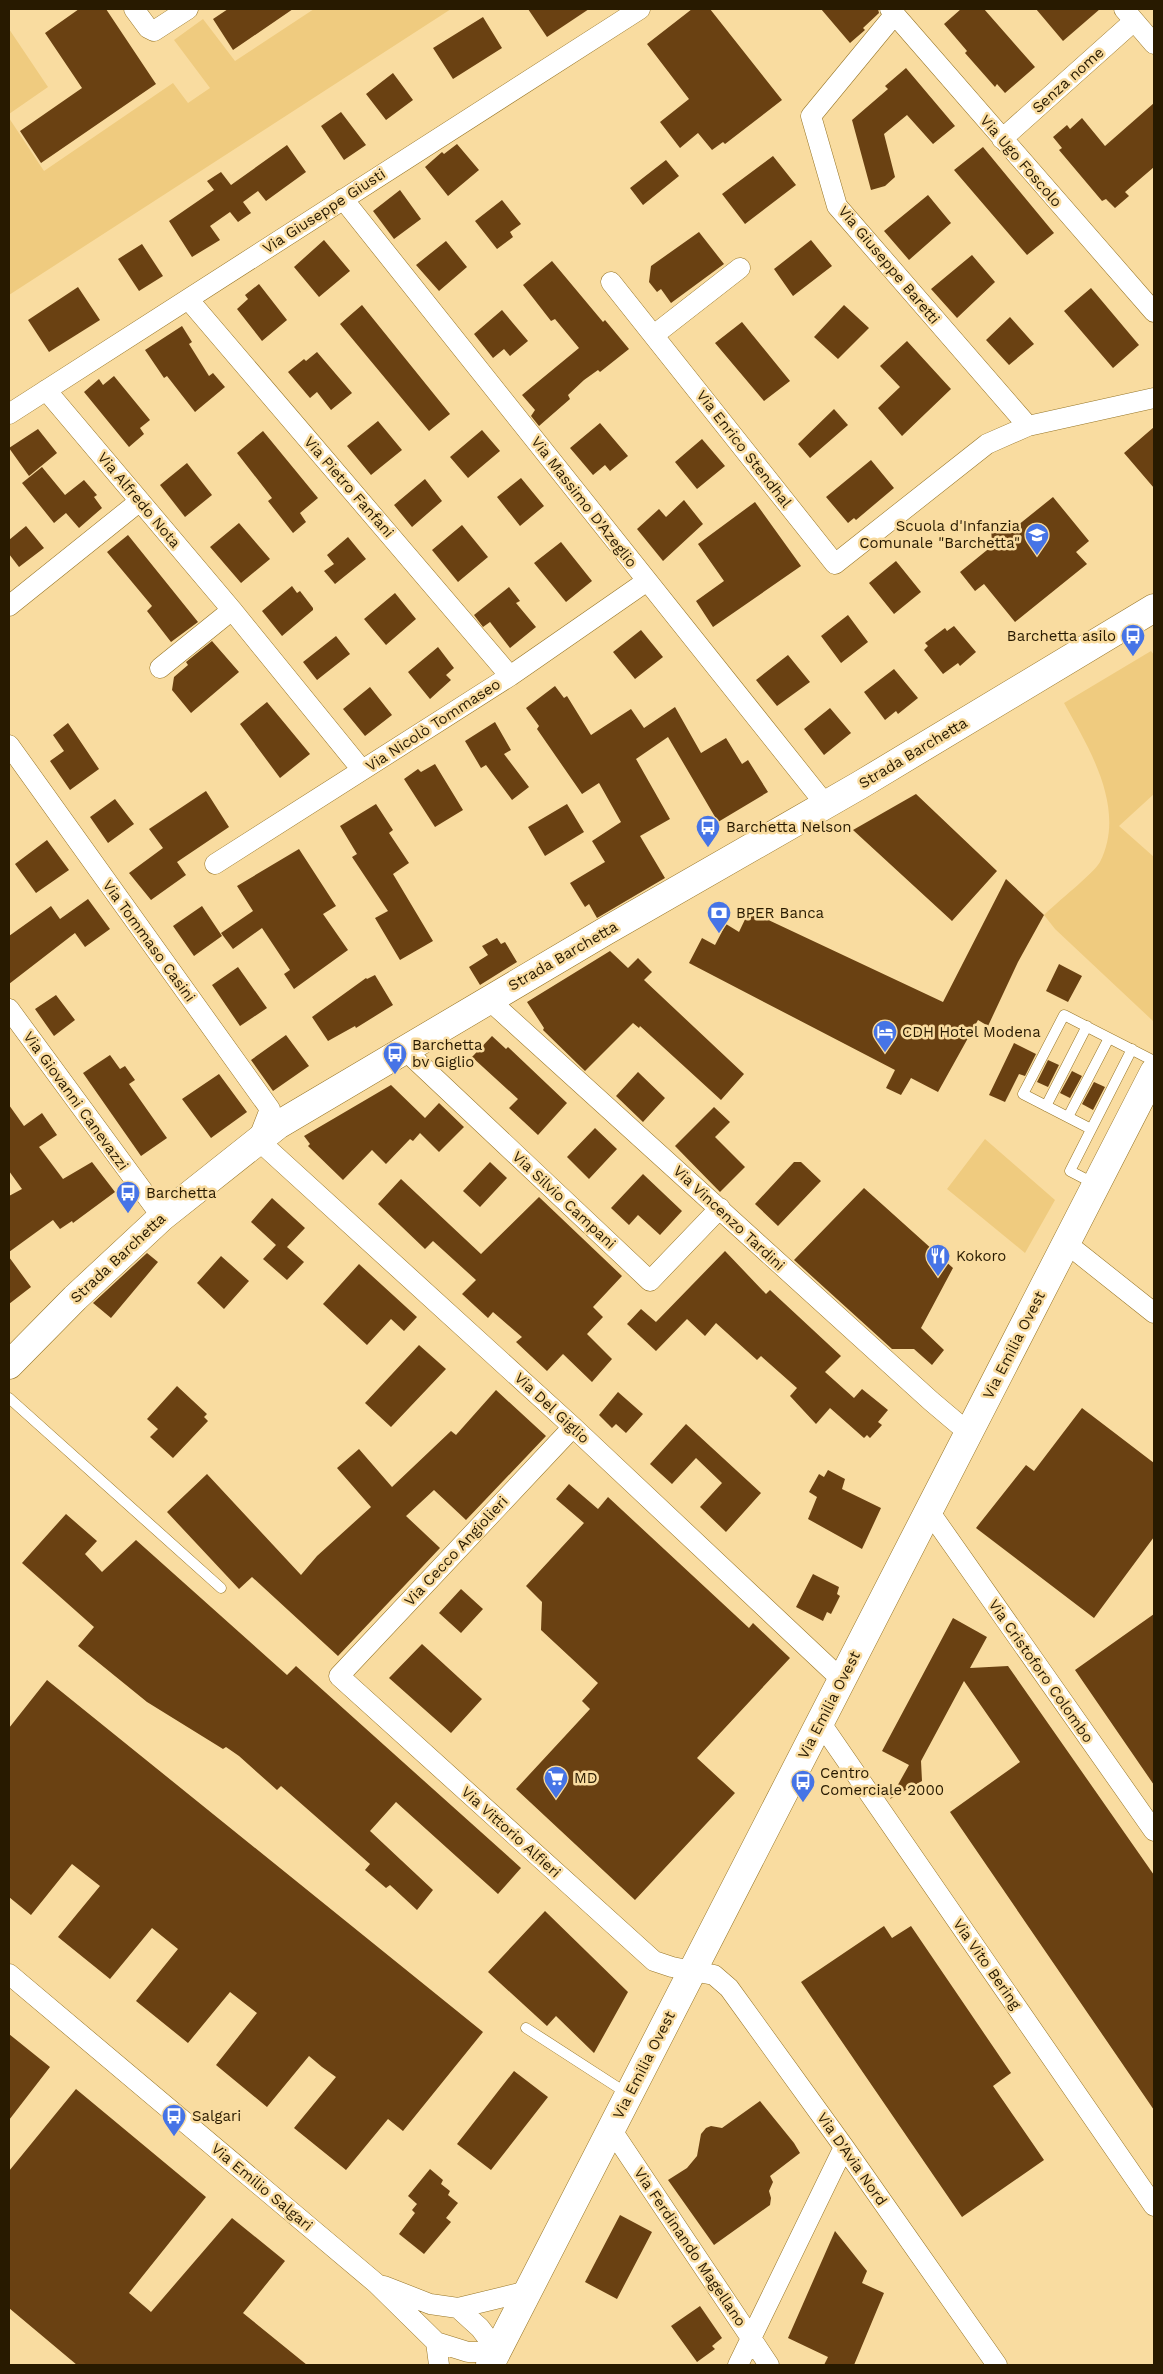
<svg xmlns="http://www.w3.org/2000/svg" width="1163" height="2374" viewBox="0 0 1163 2374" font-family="'Work Sans',sans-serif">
	<rect width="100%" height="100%" fill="#f9dca0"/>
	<!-- green -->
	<path fill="#efcb7f" d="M314 9H451L9 295V118L44 171 173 83 188 103 210 88 174 40 203 19 235 61Z
		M9 29 48 87 9 114Z
		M1151 651 1154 655V794L1119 826 1154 857 1153 1021 1055 929 1044 915C1055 904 1095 872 1100 862 1127 809 1089 748 1064 703Z
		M985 1139 1055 1200 1025 1253 947 1189Z"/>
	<!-- building -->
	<path fill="#6a4112" d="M79 9H106L156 84 41 163 20 131 82 88 45 33Z
		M228 9H293L233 50 213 19Z
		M528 9H589L547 37Z
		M692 9H710L782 100 725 144 723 142 712 150 698 133 680 148 660 122 689 99 647 44Z
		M821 9H878L879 13 863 28 865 30 850 43Z
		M961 9H984L1035 67 1005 93 997 84 995 87 965 53 967 51 944 24Z
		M1036 9H1100L1063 41Z
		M483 17 502 48 453 79 433 48Z
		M906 68 955 126 933 144 907 115 884 134 895 177 885 186 871 190 852 120 888 89 885 86Z
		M393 73 413 100 386 120 366 94Z
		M1154 103V167L1125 192 1129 196 1115 208 1106 199 1102 201 1059 150 1062 148 1053 137 1067 125 1070 129 1082 118 1105 146Z
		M341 112 366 145 344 160 321 126Z
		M457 144 479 170 448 196 425 167 442 152 444 154Z
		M287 145 306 172 266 201 258 191 243 202 251 213 238 222 230 212 210 226 220 240 192 257 169 221 214 190 207 181 221 172 231 185Z
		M983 147 1054 233 1027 255 954 170Z
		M773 156 796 185 745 224 722 194Z
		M666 160 679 176 643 205 630 188Z
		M400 190 421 219 394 239 373 211Z
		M928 195 951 223 909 260 884 231Z
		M502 200 521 224 510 232 513 237 497 249 475 221Z
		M699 232 724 264 671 303 661 289 657 292 649 282 651 266Z
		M324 240 350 271 319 297 294 267Z
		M811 240 832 266 793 296 774 269Z
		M446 241 467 267 439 291 416 265Z
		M142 244 163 276 139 291 118 259Z
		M972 255 995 282 957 318 931 289Z
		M552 261 603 322 605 320 629 349 600 372 598 370 584 380 568 395 570 399 539 426 531 416 535 410 522 395 579 348 555 319 551 321 523 285Z
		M259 284 287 320 262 341 237 309 248 299 245 295Z
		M78 287 100 320 49 352 28 320Z
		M1091 288 1139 345 1113 368 1064 311Z
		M362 305 450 414 429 431 340 324Z
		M844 305 869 328 838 359 814 337Z
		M502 310 528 341 510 356 504 349 493 358 474 334Z
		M1010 317 1034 344 1009 365 986 340Z
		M742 322 790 381 764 401 715 343Z
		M182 326 192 342 189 344 209 376 213 373 225 387 195 412 167 376 164 378 145 350Z
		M907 341 951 389 902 436 878 408 900 387 880 366Z
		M317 352 352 393 331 410 317 392 310 398 288 372 304 359 306 361Z
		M114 376 150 420 140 428 144 434 129 447 84 392 99 379 103 385Z
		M834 409 848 425 810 458 798 444Z
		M378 421 402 450 371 475 347 446Z
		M600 423 628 456 610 471 605 465 593 475 570 448Z
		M1154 427V488L1124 453Z
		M38 429 57 453 29 476 9 448Z
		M482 430 500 451 468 478 450 457Z
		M263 431 318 498 300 513 306 522 293 533 268 501 272 498 237 453Z
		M702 439 725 466 697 489 675 462Z
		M871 460 894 488 856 520 854 518 848 523 826 497Z
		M187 463 212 495 185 517 160 485Z
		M42 467 65 495 84 480 97 495 94 497 102 508 79 528 66 513 54 523 22 483Z
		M521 478 544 506 520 526 497 497Z
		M425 479 442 501 412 527 394 505Z
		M1053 497 1089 541 1076 552 1087 564 1015 622 984 584 975 591 960 572 992 546 991 525 1012 530Z
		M684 500 703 524 663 561 637 529 659 509 666 517Z
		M755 502 801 566 713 627 696 601 724 581 698 544Z
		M239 523 270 559 241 583 210 547Z
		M462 525 488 557 458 582 432 550Z
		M26 526 44 548 19 567 9 554V540Z
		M128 535 198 622 171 642 147 611 152 606 107 552Z
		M348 537 366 559 335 584 324 571 334 564 327 555Z
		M561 542 592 581 566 602 534 563Z
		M896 561 921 592 894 614 869 583Z
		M292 586 297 593 300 591 313 608V610L282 636 262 611Z
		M509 587 520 601 516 603 536 627 510 648 490 622 483 627 474 615Z
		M395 593 416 619 386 645 364 619Z
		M848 615 868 642 841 663 821 636Z
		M954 626 976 652 960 666 958 663 943 674 924 650 928 646 925 643 945 628 947 631Z
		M641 630 663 657 635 679 613 652Z
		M336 636 350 654 317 680 303 662Z
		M212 641 239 672 191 713 172 690 174 677 188 665 186 662Z
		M438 647 454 668 446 675 451 680 430 699 408 672Z
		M788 655 810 682 777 706 756 680Z
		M894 669 918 698 898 714 896 711 885 720 864 692Z
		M555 686 564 698 567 696 591 735 631 709 644 728 675 707 701 753 726 738 742 764 748 760 768 792 718 822 668 737 636 759 670 819 640 836 665 878 597 918 589 904 585 907 570 883 605 862 592 841 621 822 599 783 582 794 537 729 539 726 526 708Z
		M370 687 392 715 365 736 343 709Z
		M267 702 310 754 280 778 240 724Z
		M830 708 851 733 824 755 804 729Z
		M495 722 511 750 504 754 529 787 512 800 486 765 481 768 465 741Z
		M68 723 99 769 70 790 50 761 64 751 53 735Z
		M435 764 463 810 435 827 404 779 418 769 421 772Z
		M206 791 229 827 177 862 186 875 151 900 129 873 163 848 149 829Z
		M916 794 997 871 952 921 853 830Z
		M115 799 134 824 108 843 90 817Z
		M376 804 393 830 389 833 409 863 393 874 433 941 400 960 375 918 388 911 352 857 357 854 340 826Z
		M567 804 584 832 545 856 528 827Z
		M47 840 69 870 36 893 15 864Z
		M299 849 336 906 323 914 348 950 294 989 284 974 290 970 262 928 233 949 221 933 253 911 237 886Z
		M1006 879 1044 915 1018 962 988 1026 978 1020 938 1092 911 1078 901 1095 886 1088 895 1070 689 963 702 938 715 945 726 924 739 932 749 911 943 1002Z
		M88 899 110 929 85 947 75 933 9 984V936L51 906 60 919Z
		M202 906 222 936 194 956 173 926Z
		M497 938 501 944 505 942 517 962 480 985 469 967 488 955 482 946Z
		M610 951 628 968 638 958 652 972 644 980 744 1074 721 1100 640 1026 639 1028 633 1023 585 1071 543 1030 544 1028 527 1002Z
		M1059 964 1082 976 1068 1002 1046 991Z
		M238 967 267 1008 240 1026 212 985Z
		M375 975 393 1005 356 1028 355 1026 328 1041 312 1017 366 978 367 979Z
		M56 995 75 1020 54 1036 35 1009Z
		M286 1035 309 1066 273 1091 251 1060Z
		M492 1036 506 1049 508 1047 567 1103 538 1135 509 1108 518 1099 472 1057Z
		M1014 1043 1036 1054 1025 1076 1019 1074 1005 1102 989 1095Z
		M110 1055 120 1069 125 1066 135 1080 129 1084 167 1138 141 1156 83 1073Z
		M1048 1060 1059 1065 1048 1087 1037 1082Z
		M1072 1071 1082 1076 1070 1098 1060 1093Z
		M638 1072 665 1098 643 1122 616 1096Z
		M219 1074 247 1112 211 1138 182 1099Z
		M1094 1082 1105 1087 1093 1110 1082 1104Z
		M391 1085 425 1118 439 1103 464 1127 439 1152 420 1133 413 1141 410 1139 386 1164 372 1150 343 1180 308 1146 310 1144 304 1136Z
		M9 1105 24 1126 42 1113 57 1135 39 1147 63 1179 92 1162 115 1192 73 1223 72 1221 60 1229 53 1220 9 1252V1196L22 1189 9 1171Z
		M714 1107 730 1122 715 1137 745 1167 720 1192 675 1146Z
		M595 1128 617 1149 589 1179 567 1157Z
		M490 1162 507 1178 480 1207 463 1191Z
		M794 1162H801L821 1181 778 1226 755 1204Z
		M643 1174 682 1211 660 1235 638 1215 629 1225 611 1208Z
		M401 1179 481 1254 539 1197 622 1276 593 1307 603 1317 587 1334 612 1359 592 1382 563 1354 547 1371 516 1342 522 1337 493 1312 488 1318 462 1294 476 1280 433 1241 425 1249 378 1204Z
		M864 1188 953 1268 921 1328 944 1350 932 1365 914 1349H892L794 1260Z
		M272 1198 305 1228 287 1247 304 1262 287 1280 263 1259 276 1245 251 1222Z
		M725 1251 766 1294 770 1290 841 1356 825 1372 854 1398 862 1389 888 1410 878 1422 882 1425 870 1438 867 1435 864 1438 830 1408 816 1424 790 1396 797 1388 761 1356 757 1360 716 1323 705 1336 687 1319 656 1351 627 1324 641 1309 656 1322Z
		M147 1253 158 1262 111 1318 93 1303Z
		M221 1256 249 1281 224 1309 197 1283Z
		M9 1257 31 1287 9 1304Z
		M359 1264 417 1317 404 1331 391 1319 367 1345 323 1304Z
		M419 1345 446 1369 391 1427 365 1403Z
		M177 1386 207 1414 204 1417 208 1421 173 1458 150 1437 158 1429 147 1419Z
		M496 1390 546 1436 466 1520 434 1490 406 1516 440 1548 338 1656 252 1577 239 1589 167 1512 207 1474 301 1575 317 1556 371 1507 337 1468 359 1449 392 1487 451 1431 456 1435Z
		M618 1392 643 1414 626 1433 616 1424 612 1428 599 1415Z
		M1082 1408 1154 1463V1537L1094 1618 976 1528 1026 1465 1034 1471Z
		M686 1424 761 1493 726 1532 700 1507 722 1483 696 1458 672 1484 650 1464Z
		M828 1470 845 1479 842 1489 881 1508 862 1549 808 1519 817 1497 809 1492 819 1474 824 1477Z
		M569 1484 598 1509 608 1497 749 1628 753 1623 790 1658 697 1758 735 1793 635 1900 516 1789 590 1709 582 1701 598 1683 541 1630 542 1602 526 1586 584 1523 556 1499Z
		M66 1514 97 1541 85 1554 102 1572 136 1540 287 1675 296 1666 521 1868 498 1894 396 1802 370 1831 433 1890 417 1910 390 1885 386 1888 365 1870 370 1864 281 1786 277 1790 239 1756 226 1747 223 1749 147 1702 78 1646 94 1627 22 1563Z
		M813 1574 839 1587 837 1594 840 1596 831 1614 827 1612 823 1621 796 1607Z
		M461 1589 483 1609 461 1633 439 1613Z
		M1154 1614V1785L1075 1670Z
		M953 1618 987 1637 970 1668 1008 1666 1154 1875V2110L950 1812 1020 1762 964 1681 921 1761 922 1781 890 1799 909 1765 882 1751Z
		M422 1644 482 1699 451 1733 389 1678Z
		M47 1680 483 2032 403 2131 388 2119 346 2170 294 2128 336 2077 322 2067 309 2056 267 2107 216 2065 257 2013 230 1992 188 2043 136 2001 178 1949 152 1928 110 1979 58 1937 100 1886 72 1864 31 1915 9 1897V1728Z
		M545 1911 628 1992 594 2053 556 2016 547 2026 488 1972Z
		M884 1926 892 1938 911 1926 1011 2073 993 2086 1044 2160 962 2217 801 1982Z
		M9 2034 50 2067 9 2120Z
		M514 2071 548 2097 491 2170 457 2144Z
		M76 2089 206 2197 129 2293 151 2312 232 2218 285 2261 243 2313 307 2365H77L9 2308V2171Z
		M760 2101 794 2143 800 2153 770 2176 773 2182 769 2191 771 2198 770 2205 714 2245 668 2180 687 2168 697 2156 701 2134 706 2128 711 2126 722 2128Z
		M430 2169 443 2180 441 2184 450 2191 448 2195 458 2203 446 2218 451 2222 424 2254 399 2234 415 2213 412 2210 417 2204 408 2196Z
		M620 2215 652 2232 617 2299 585 2282Z
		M835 2231 867 2271 862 2283 884 2293 854 2365H824L828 2357 788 2338Z
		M700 2306 722 2338 712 2346 715 2349 697 2362 671 2326Z"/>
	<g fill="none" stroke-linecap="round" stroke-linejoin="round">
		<defs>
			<path id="lane" d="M1046 1106 1087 1026
				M1068 1117 1109 1038
				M1091 1129 1023 1094 1064 1015 1154 1061
				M1095 1184 1070 1171 1132 1049
				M9 1398 221 1588
				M526 2028 628 2094"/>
			<path id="street" d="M134 9 148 28 154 31 188 9
				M890 9 1154 312
				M1124 9 1154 44
				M895 14 811 116 837 206 1028 426
				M1002 139 1134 21
				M343 199 826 805
				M611 282 835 564 987 444 1028 426 1154 398
				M188 299 510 676
				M654 335 740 268
				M46 390 232 610 362 770
				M9 414 640 9
				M9 606 140 501
				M160 668 232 610
				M9 745 270 1109 258 1140 573 1427 842 1680
				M215 864 510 676 647 581
				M489 1000 931 1401 970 1434
				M9 1009 162 1217
				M405 1050 650 1281 720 1208
				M1066 1243 1154 1313
				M573 1427 339 1676 654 1961 672 1967 714 1975 729 1988 844 2147 997 2365
				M929 1511 1154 1831
				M820 1722 1154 2206
				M9 1974 377 2284 436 2342 468 2352H498
				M611 2129 769 2365
				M384 2286 430 2304 458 2308 528 2291
				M458 2308 480 2328 498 2352
				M436 2342 439 2365
				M738 2365 844 2147"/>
			<path id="secondary" d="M9 1365 75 1298 162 1217 278 1125 604 932 860 785 1154 608
				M490 2365 1154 1072"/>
		</defs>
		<!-- lane casing -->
		<use href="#lane" stroke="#977526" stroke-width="11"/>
		<!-- street casing -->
		<use href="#street" stroke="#977526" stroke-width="21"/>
		<!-- secondary casing -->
		<use href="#secondary" stroke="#977526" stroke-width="29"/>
		<!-- lane -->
		<use href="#lane" stroke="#fff" stroke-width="10"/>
		<!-- street -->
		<use href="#street" stroke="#fff" stroke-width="20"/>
		<!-- secondary -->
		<use href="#secondary" stroke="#fff" stroke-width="28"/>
	</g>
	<!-- icons -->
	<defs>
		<symbol id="school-pin" viewBox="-11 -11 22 30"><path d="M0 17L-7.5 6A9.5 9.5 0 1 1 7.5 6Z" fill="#4674e6" stroke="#f9dca0"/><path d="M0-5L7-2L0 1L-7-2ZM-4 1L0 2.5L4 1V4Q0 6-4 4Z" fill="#fff"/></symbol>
		<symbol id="bus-pin" viewBox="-11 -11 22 30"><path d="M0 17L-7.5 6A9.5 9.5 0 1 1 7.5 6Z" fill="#4674e6" stroke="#f9dca0"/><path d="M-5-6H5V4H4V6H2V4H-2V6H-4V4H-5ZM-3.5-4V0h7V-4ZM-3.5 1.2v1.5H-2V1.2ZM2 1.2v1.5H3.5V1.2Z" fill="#fff"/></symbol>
		<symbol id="bank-pin" viewBox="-11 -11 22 30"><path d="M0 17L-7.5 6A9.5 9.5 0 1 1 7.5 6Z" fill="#4674e6" stroke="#f9dca0"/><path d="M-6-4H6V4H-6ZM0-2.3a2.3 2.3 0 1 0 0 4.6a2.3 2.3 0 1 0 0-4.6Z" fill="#fff"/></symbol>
		<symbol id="hotel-pin" viewBox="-11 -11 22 30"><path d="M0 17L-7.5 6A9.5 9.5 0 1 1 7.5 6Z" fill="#4674e6" stroke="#f9dca0"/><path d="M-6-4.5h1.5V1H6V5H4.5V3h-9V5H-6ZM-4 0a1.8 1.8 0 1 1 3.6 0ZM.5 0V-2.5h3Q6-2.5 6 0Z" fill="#fff"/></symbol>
		<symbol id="restaurant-pin" viewBox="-11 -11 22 30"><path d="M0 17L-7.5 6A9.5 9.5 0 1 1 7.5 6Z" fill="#4674e6" stroke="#f9dca0"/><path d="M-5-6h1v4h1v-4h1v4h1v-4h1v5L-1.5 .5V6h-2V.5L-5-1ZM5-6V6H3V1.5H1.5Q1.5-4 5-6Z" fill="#fff"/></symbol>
		<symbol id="supermarket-pin" viewBox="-11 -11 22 30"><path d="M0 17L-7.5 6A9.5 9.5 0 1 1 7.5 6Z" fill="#4674e6" stroke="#f9dca0"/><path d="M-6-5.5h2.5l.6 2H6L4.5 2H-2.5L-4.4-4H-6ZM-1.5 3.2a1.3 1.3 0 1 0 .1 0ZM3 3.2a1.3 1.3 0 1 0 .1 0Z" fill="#fff"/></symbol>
	</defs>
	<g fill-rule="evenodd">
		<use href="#school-pin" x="1023" y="521" width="28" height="38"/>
		<use href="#bus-pin" x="1119" y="622" width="28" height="38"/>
		<use href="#bus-pin" x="694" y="813" width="28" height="38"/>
		<use href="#bank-pin" x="705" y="899" width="28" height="38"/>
		<use href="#hotel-pin" x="871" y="1018" width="28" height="38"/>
		<use href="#bus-pin" x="381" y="1040" width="28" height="38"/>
		<use href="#bus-pin" x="114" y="1179" width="28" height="38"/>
		<use href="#restaurant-pin" x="924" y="1242" width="28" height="38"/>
		<use href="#supermarket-pin" x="542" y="1764" width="28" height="38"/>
		<use href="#bus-pin" x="789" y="1768" width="28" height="38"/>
		<use href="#bus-pin" x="160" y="2102" width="28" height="38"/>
	</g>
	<g text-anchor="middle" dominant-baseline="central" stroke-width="5" stroke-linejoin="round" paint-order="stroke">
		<!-- street labels -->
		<g font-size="15" fill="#281a00" stroke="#f9dca0">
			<text transform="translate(1068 80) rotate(-42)">Senza nome</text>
			<text transform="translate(1021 161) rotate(49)">Via Ugo Foscolo</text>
			<text transform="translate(324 211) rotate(-33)">Via Giuseppe Giusti</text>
			<text transform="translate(889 265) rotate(50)">Via Giuseppe Baretti</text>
			<text transform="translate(744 449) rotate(52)">Via Enrico Stendhal</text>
			<text transform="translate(349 487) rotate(49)">Via Pietro Fanfani</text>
			<text transform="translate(139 500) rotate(50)">Via Alfredo Nota</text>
			<text transform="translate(584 502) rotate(52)">Via Massimo D'Azeglio</text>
			<text transform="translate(433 725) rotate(-33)">Via Nicolò Tommaseo</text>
			<text transform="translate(913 753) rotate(-31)">Strada Barchetta</text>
			<text transform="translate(149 941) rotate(54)">Via Tommaso Casini</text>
			<text transform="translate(563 956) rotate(-30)">Strada Barchetta</text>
			<text transform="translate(76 1101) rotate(54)">Via Giovanni Canevazzi</text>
			<text transform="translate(564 1200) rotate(43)">Via Silvio Campani</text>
			<text transform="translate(729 1218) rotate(43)">Via Vincenzo Tardini</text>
			<text transform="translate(118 1258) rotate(-43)">Strada Barchetta</text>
			<text transform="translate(1014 1345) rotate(-63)">Via Emilia Ovest</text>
			<text transform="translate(552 1408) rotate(43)">Via Del Giglio</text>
			<text transform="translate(456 1551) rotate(-47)">Via Cecco Angiolieri</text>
			<text transform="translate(1041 1671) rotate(55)">Via Cristoforo Colombo</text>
			<text transform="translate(829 1705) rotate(-63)">Via Emilia Ovest</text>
			<text transform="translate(511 1832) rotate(42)">Via Vittorio Alfieri</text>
			<text transform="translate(987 1964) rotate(55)">Via Vito Bering</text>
			<text transform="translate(644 2065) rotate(-63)">Via Emilia Ovest</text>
			<text transform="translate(852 2159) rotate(55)">Via D'Avia Nord</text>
			<text transform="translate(262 2187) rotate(40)">Via Emilio Salgari</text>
			<text transform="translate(690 2247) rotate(56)">Via Ferdinando Magellano</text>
		</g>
		<!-- poi labels -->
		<g font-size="15" fill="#281a00" stroke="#f9dca0" text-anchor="start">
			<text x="1020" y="526" text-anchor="end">Scuola d'Infanzia<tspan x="1020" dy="17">Comunale "Barchetta"</tspan></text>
			<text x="1116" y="636" text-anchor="end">Barchetta asilo</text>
			<text x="726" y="827">Barchetta Nelson</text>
			<text x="736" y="913">BPER Banca</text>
			<text x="902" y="1032">CDH Hotel Modena</text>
			<text x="412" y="1045">Barchetta<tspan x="412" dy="17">bv Giglio</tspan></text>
			<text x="146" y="1193">Barchetta</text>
			<text x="956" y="1256">Kokoro</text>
			<text x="820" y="1773">Centro<tspan x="820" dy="17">Comerciale 2000</tspan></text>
			<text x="574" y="1778">MD</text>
			<text x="192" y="2116">Salgari</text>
		</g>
	</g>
	<!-- border -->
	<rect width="1163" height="2374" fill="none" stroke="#281a00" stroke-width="20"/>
</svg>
